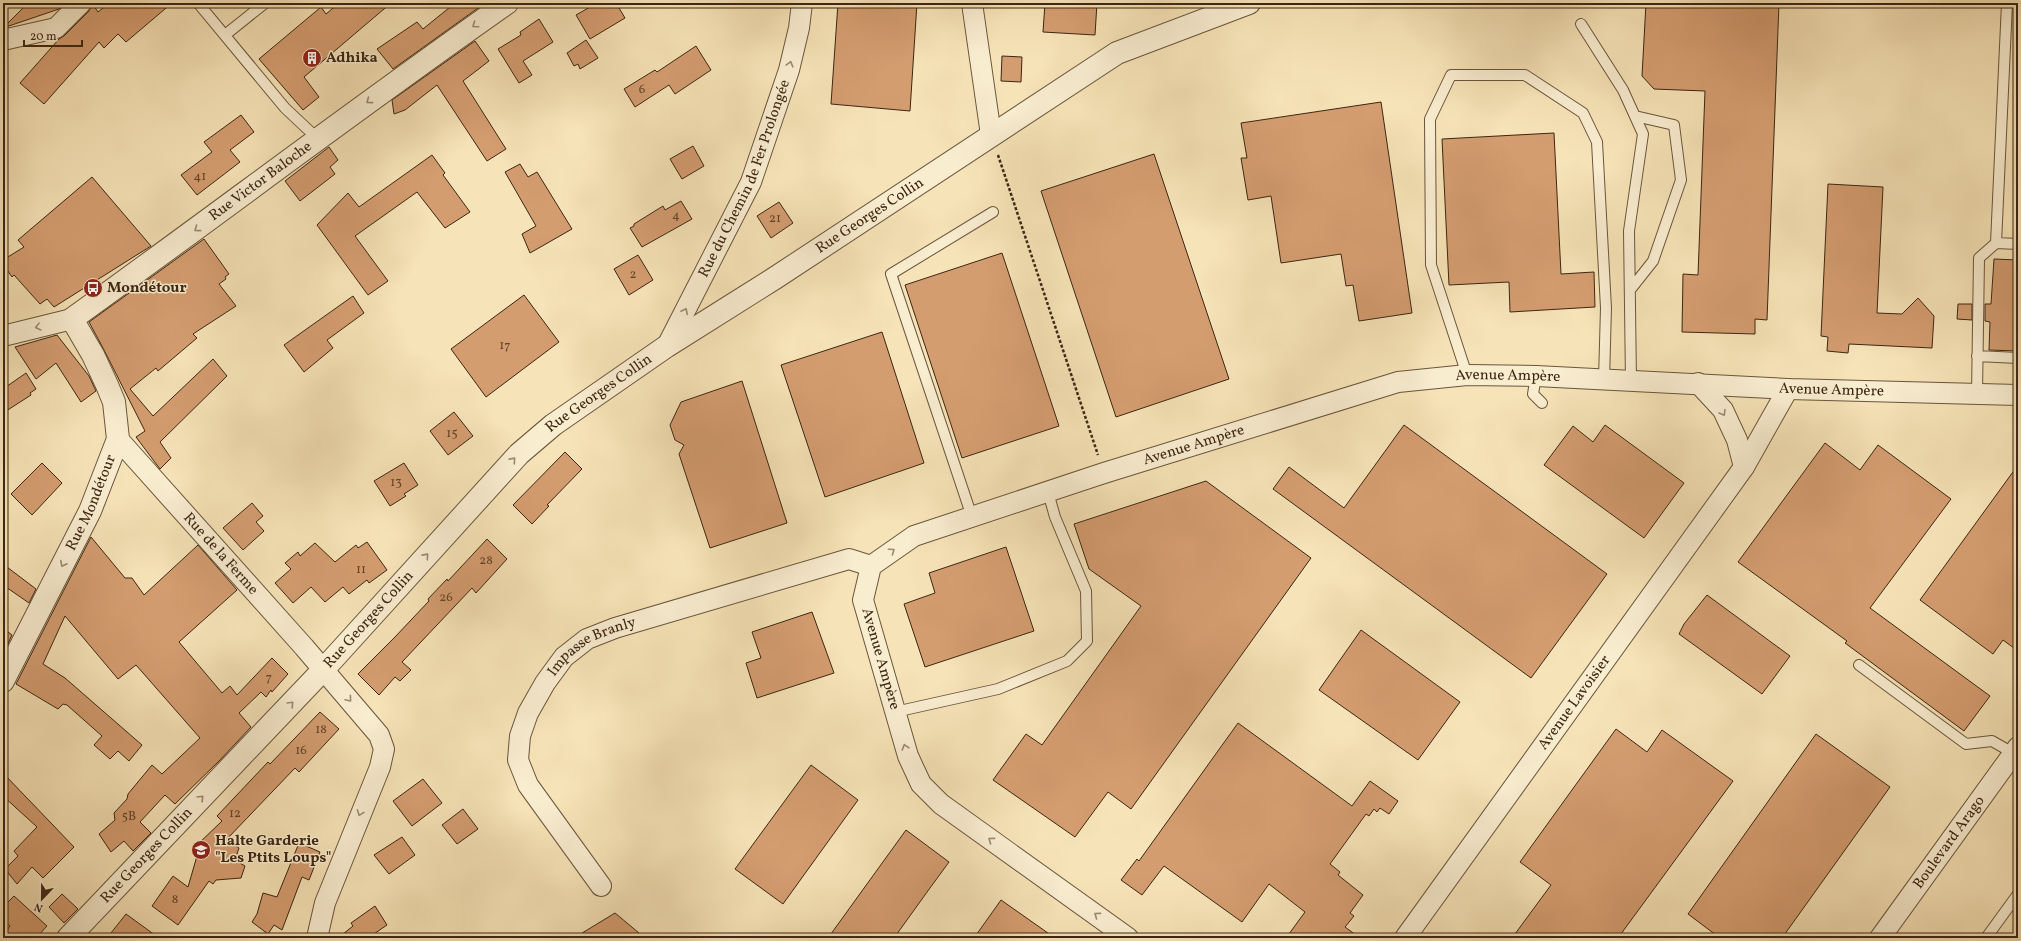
<svg xmlns="http://www.w3.org/2000/svg" width="2021" height="941" viewBox="0 0 2021 941" font-family="Vollkorn,serif">
	<rect width="100%" height="100%" fill="#f6e3b7"/>
	<filter id="stains"><feTurbulence type="fractalNoise" baseFrequency=".005" numOctaves="4"/><feColorMatrix values="0 0 0 0 .2 0 0 0 0 .09 0 0 0 0 .02 0 0 0 .5 -.17"/></filter>
	<radialGradient id="worn" r=".72"><stop offset=".6" stop-color="#630" stop-opacity="0"/><stop offset="1" stop-color="#630" stop-opacity=".3"/></radialGradient>
	<!-- building -->
	<path fill="#d49d70" stroke="#3c2613" d="M28 3H65L59 9 3 28Z
		M92 3 98 12 109 3H172L126 42 118 34 104 48 99 42 44 104 20 83 59 39 64 36 89 11Z
		M339 3H391L304 77 319 97 303 110 259 59 321 7 326 14Z
		M455 3H485L393 69 377 49 417 22 423 29Z
		M597 3H616L625 18 590 39 576 15Z
		M838 3H917L910 111 831 104Z
		M1045 3H1097L1095 35 1043 32Z
		M1646 3H1779L1767 320 1755 319V334L1682 332 1683 274 1698 275 1705 91 1654 89 1642 76Z
		M539 19 553 42 523 61 532 75 519 83 498 49 521 35 520 32Z
		M586 40 598 58 580 69 578 64 574 66 567 53Z
		M475 41 489 61 463 81 506 149 487 161 437 85 405 110 394 114 392 100Z
		M696 46 711 70 675 94 669 85 635 107 624 89 655 70 657 72Z
		M1002 56 1022 57 1021 82 1001 81Z
		M1381 102 1412 313 1359 321 1353 285 1346 286 1341 254 1281 263 1271 196 1248 200 1241 158H1247L1241 123Z
		M241 115 254 132 230 150 240 162 197 195 181 175 212 152 204 142Z
		M1554 133 1561 274 1594 272 1595 307 1510 312 1509 282 1449 285 1442 139Z
		M693 146 704 166 682 179 670 159Z
		M329 147 338 160 330 167 335 174 300 201 285 181Z
		M1154 154 1229 379 1116 417 1041 191Z
		M432 155 445 173 443 175 470 212 445 228 417 192 355 236 388 281 368 295 317 225 348 193 359 207Z
		M520 164 528 177 537 172 572 229 530 253 522 234 536 226 505 172Z
		M92 177 151 246 54 307 47 299 40 304 14 275 12 277 3 264V260L24 247 18 240Z
		M1828 184 1883 187 1877 313 1902 314 1918 298 1934 316 1932 348 1849 344 1848 353 1827 351 1828 337 1821 336Z
		M681 201 692 219 642 247 630 228 634 226V224L663 206 665 210Z
		M779 202 793 223 771 238 757 216Z
		M204 239 229 274 225 277 226 279 219 284 236 306 193 334 197 338 158 371 156 368 130 389 153 416 213 359 227 376 160 442 171 458 160 469 136 437 145 431 104 350 89 322Z
		M1002 253 1059 426 962 458 905 285Z
		M638 255 653 280 629 295 614 269Z
		M1994 259 2018 260V351L1989 350 1990 322 1985 321V304H1991Z
		M524 295 559 342 486 397 451 349Z
		M353 296 364 313 327 340 333 348 304 372 284 345Z
		M1958 304H1972V320L1957 319Z
		M882 332 924 463 825 497 781 365Z
		M57 335 89 376 96 391 81 402 56 363 36 379 15 347Z
		M26 373 36 389 30 393 31 395 3 413V389Z
		M742 381 787 523 710 548 679 454 684 445 675 440 670 425 681 402Z
		M454 412 473 436 448 455 430 431Z
		M1404 425 1607 574 1531 678 1273 489 1289 467 1344 508Z
		M1605 425 1684 483 1644 538 1544 465 1573 426 1593 442Z
		M1825 443 1860 470 1878 445 1951 499 1870 608 1990 696 1964 731 1845 643 1847 641 1738 562Z
		M565 452 582 469 547 505 549 506 532 524 513 505Z
		M42 463 62 483 32 515 11 494Z
		M404 463 418 485 404 494 406 496 390 506 374 481Z
		M2018 465V651L2003 640 1993 654 1920 600Z
		M1206 481 1311 558 1131 809 1108 792 1075 837 993 780 1026 734 1042 745 1141 606 1089 569 1074 524Z
		M252 503 263 516 256 522 264 531 243 550 223 528Z
		M91 537 125 578H132L144 595 198 545 237 590 179 642 222 693 230 686 237 695 272 658 288 674 272 692 271 690 266 697 261 692 239 713 251 727 219 761 175 804 165 795 140 822 151 833 133 851 124 841 111 852 99 834 115 820 114 813 127 799 128 794 152 765 162 774 200 738 136 665 118 679 65 616 43 664 65 678 142 745 129 761 118 751 110 759 94 745 102 736 67 705 63 704 58 709 16 684Z
		M487 539 507 559 476 593 472 588 402 662 411 670 400 681 395 677 379 695 358 674 394 638 429 601 428 599 447 579 448 581Z
		M367 542 387 570 369 583 367 580 349 594 343 587 325 602 311 587 293 603 275 583 291 569 285 563 298 552 300 556 315 543 335 562 356 545 358 548Z
		M1006 547 1034 631 925 667 904 604 935 593 929 573Z
		M3 564 36 589 29 603 3 585Z
		M1707 595 1790 656 1762 694 1679 634 1684 624Z
		M812 612 834 673 757 698 746 663 761 658 752 632Z
		M3 628 12 635 3 654Z
		M1361 630 1460 702 1418 760 1319 690Z
		M320 712 339 729 299 772 295 768 227 839 239 848 235 860 245 866 241 878 216 880 213 884 209 881 178 925 152 906 173 876 188 887 199 849 196 846 222 821 217 816 268 762 270 764Z
		M1238 723 1352 806 1370 781 1398 801 1389 814 1380 808 1377 812 1374 809 1369 816 1366 814 1330 864 1340 872 1338 875 1363 895 1350 913 1354 916 1345 927 1360 938H1286L1305 912 1269 884 1242 922 1164 866 1142 895 1121 880 1137 859 1139 861Z
		M1616 729 1647 752 1662 730 1733 781 1618 938H1512L1551 885 1520 862Z
		M1816 734 1890 787 1782 938H1720L1688 914Z
		M811 765 858 800 783 904 735 869Z
		M3 773 74 847 43 878 32 867 17 884 5 869 18 856 14 851 37 827 3 796Z
		M423 779 442 803 412 826 393 801Z
		M463 809 478 829 457 844 442 825Z
		M906 830 949 862 930 888 894 938H828Z
		M402 837 415 855 389 874 374 855Z
		M299 843 320 852 309 880 302 877 282 930 274 925 268 934 252 922 257 914 263 893 277 897Z
		M62 894 78 909 64 923 49 907Z
		M14 896 47 926 36 938H3V935L10 926 3 920V907Z
		M1001 900 1055 938H974Z
		M375 906 387 925 368 938H338L353 926 351 923Z
		M615 913 645 938H574Z
		M126 914 159 938H107Z"/>
	<g fill="none" stroke-linecap="round" stroke-linejoin="round">
		<defs>
			<path id="service" d="M198 3 285 108 318 139
				M1581 24 1623 90 1643 134 1629 231 1631 381
				M225 35 265 3
				M1996 243 2018 244
				M1630 290 1653 261 1681 180 1674 125 1635 116
				M1977 356 2018 358
				M1467 375 1431 265 1430 119 1451 75H1525L1583 113 1597 142 1606 308 1604 380
				M1536 376 1533 394 1542 403
				M1977 394 1979 258 1996 243 2007 3
				M972 517 891 274 993 212
				M1859 665 1966 744 1992 741 2013 753
				M895 712 998 689 1067 661 1087 641 1086 591 1055 517 1048 492
				M1986 938 2018 894"/>
			<g id="minor">
				<path d="M972 3 991 135"/>
				<path d="M3 40 56 28 81 3"/>
				<path d="M3 336 72 319"/>
				<path id="s1" d="M667 346 751 182 789 70 799 28 802 3"/>
				<path d="M1698 383 1723 410 1737 440 1744 467"/>
				<path id="s2" d="M118 439 304 647 379 735 384 749 380 767 325 903 317 938"/>
				<path id="s3" d="M601 886 528 785 518 760 520 736 528 713 545 683 564 657 587 639 615 628 849 559 871 566"/>
				<path id="s4" d="M1128 938 941 804 921 784 908 756 863 600 871 566 914 536 1104 473 1398 382 1467 375 1536 376 1788 389 2018 395"/>
				<path id="s5" d="M1405 938 1744 467 1788 389"/>
				<path id="s6" d="M1880 938 2018 747"/>
			</g>
			<g id="tertiary">
				<path id="s7" d="M3 681 90 511 118 439 114 402 107 385 93 355 72 319C218 214 360 106 507 3"/>
				<path id="s8" d="M68 938 323 670 519 454 553 425 667 346 775 278 1117 53 1249 3"/>
			</g>
		</defs>
		<!-- service casing -->
		<use href="#service" stroke="#6a553c" stroke-width="12"/>
		<!-- minor casing -->
		<use href="#minor" stroke="#6a553c" stroke-width="22"/>
		<!-- tertiary casing -->
		<use href="#tertiary" stroke="#6a553c" stroke-width="24"/>
		<!-- path -->
		<path stroke="#3c2613" stroke-width="2.5" stroke-dasharray="3 2" stroke-linecap="butt" d="M998 155 1098 455"/>
		<!-- service -->
		<use href="#service" stroke="#f9edd0" stroke-width="10"/>
		<!-- minor -->
		<use href="#minor" stroke="#f9edd0" stroke-width="20"/>
		<!-- tertiary -->
		<use href="#tertiary" stroke="#f9edd0" stroke-width="22"/>
	</g>
	<!-- one-way arrows -->
	<defs><path id="oneway-chevron" d="M-2-3.5L2.5 0L-2 3.5" fill="none" stroke-width="1.6" stroke-linecap="round" stroke-linejoin="round"/></defs>
	<g stroke="#9a8a72">
		<use href="#oneway-chevron" transform="translate(475 25) rotate(145)"/>
		<use href="#oneway-chevron" transform="translate(790 64) rotate(-75)"/>
		<use href="#oneway-chevron" transform="translate(369 101) rotate(143)"/>
		<use href="#oneway-chevron" transform="translate(197 229) rotate(144)"/>
		<use href="#oneway-chevron" transform="translate(685 311) rotate(-63)"/>
		<use href="#oneway-chevron" transform="translate(38 327) rotate(166)"/>
		<use href="#oneway-chevron" transform="translate(1723 413) rotate(59)"/>
		<use href="#oneway-chevron" transform="translate(513 460) rotate(-48)"/>
		<use href="#oneway-chevron" transform="translate(892 551) rotate(-35)"/>
		<use href="#oneway-chevron" transform="translate(426 556) rotate(-48)"/>
		<use href="#oneway-chevron" transform="translate(63 564) rotate(117)"/>
		<use href="#oneway-chevron" transform="translate(349 699) rotate(50)"/>
		<use href="#oneway-chevron" transform="translate(291 704) rotate(-46)"/>
		<use href="#oneway-chevron" transform="translate(905 747) rotate(-106)"/>
		<use href="#oneway-chevron" transform="translate(201 798) rotate(-46)"/>
		<use href="#oneway-chevron" transform="translate(360 813) rotate(111)"/>
		<use href="#oneway-chevron" transform="translate(991 840) rotate(-144)"/>
		<use href="#oneway-chevron" transform="translate(1097 915) rotate(-144)"/>
	</g>
	<!-- icons -->
	<defs>
		<symbol id="building-disc" viewBox="-11 -11 22 22"><circle r="9.5" fill="#8f2418" stroke="#f9edd0"/><path d="M-4-6H4V6H1V3H-1V6H-4ZM-2.5-4.3h1.7v1.8h-1.7ZM.8-4.3h1.7v1.8H.8ZM-2.5-1h1.7V.8h-1.7ZM.8-1h1.7V.8H.8Z" fill="#fff"/></symbol>
		<symbol id="bus-disc" viewBox="-11 -11 22 22"><circle r="9.5" fill="#8f2418" stroke="#f9edd0"/><path d="M-5-6H5V4H4V6H2V4H-2V6H-4V4H-5ZM-3.5-4V0h7V-4ZM-3.5 1.2v1.5H-2V1.2ZM2 1.2v1.5H3.5V1.2Z" fill="#fff"/></symbol>
		<symbol id="school-disc" viewBox="-11 -11 22 22"><circle r="9.5" fill="#8f2418" stroke="#f9edd0"/><path d="M0-5L7-2L0 1L-7-2ZM-4 1L0 2.5L4 1V4Q0 6-4 4Z" fill="#fff"/></symbol>
	</defs>
	<g fill-rule="evenodd">
		<use href="#building-disc" x="301" y="47" width="22" height="22"/>
		<use href="#bus-disc" x="82" y="277" width="22" height="22"/>
		<use href="#school-disc" x="190" y="839" width="22" height="22"/>
	</g>
	<g text-anchor="middle" dominant-baseline="central" stroke-width="3" stroke-linejoin="round" paint-order="stroke">
		<!-- number labels -->
		<g font-size="13" fill="#62442a">
			<text x="642" y="90">6</text>
			<text x="200" y="177">41</text>
			<text x="676" y="216">4</text>
			<text x="775" y="219">21</text>
			<text x="633" y="275">2</text>
			<text x="505" y="346">17</text>
			<text x="452" y="434">15</text>
			<text x="396" y="483">13</text>
			<text x="486" y="561">28</text>
			<text x="361" y="570">11</text>
			<text x="446" y="598">26</text>
			<text x="269" y="678">7</text>
			<text x="321" y="730">18</text>
			<text x="301" y="751">16</text>
			<text x="235" y="814">12</text>
			<text x="129" y="817">5B</text>
			<text x="175" y="900">8</text>
		</g>
		<!-- poi labels -->
		<g font-size="15" font-weight="bold" fill="#3c2613" stroke="#f9edd0" text-anchor="start">
			<text x="326" y="58">Adhika</text>
			<text x="107" y="288">Mondétour</text>
			<text x="215" y="841">Halte Garderie<tspan x="215" dy="17">"Les Ptits Loups"</tspan></text>
		</g>
		<!-- street labels -->
		<g font-size="15" fill="#3c2613" stroke="#f9edd0">
			<text stroke="none"><textPath href="#s1" startOffset="185">Rue du Chemin de Fer Prolongée</textPath></text>
			<text stroke="none"><textPath href="#s7" startOffset="632">Rue Victor Baloche</textPath></text>
			<text stroke="none"><textPath href="#s8" startOffset="1086">Rue Georges Collin</textPath></text>
			<text stroke="none"><textPath href="#s4" startOffset="1157">Avenue Ampère</textPath></text>
			<text stroke="none"><textPath href="#s4" startOffset="1481">Avenue Ampère</textPath></text>
			<text stroke="none"><textPath href="#s8" startOffset="762">Rue Georges Collin</textPath></text>
			<text stroke="none"><textPath href="#s4" startOffset="833">Avenue Ampère</textPath></text>
			<text stroke="none"><textPath href="#s7" startOffset="199">Rue Mondétour</textPath></text>
			<text stroke="none"><textPath href="#s2" startOffset="154">Rue de la Ferme</textPath></text>
			<text stroke="none"><textPath href="#s8" startOffset="438">Rue Georges Collin</textPath></text>
			<text stroke="none"><textPath href="#s3" startOffset="296">Impasse Branly</textPath></text>
			<text transform="translate(880 659) rotate(74)">Avenue Ampère</text>
			<text stroke="none"><textPath href="#s5" startOffset="290">Avenue Lavoisier</textPath></text>
			<text stroke="none"><textPath href="#s6" startOffset="118">Boulevard Arago</textPath></text>
			<text stroke="none"><textPath href="#s8" startOffset="114">Rue Georges Collin</textPath></text>
		</g>
	</g>
	<!-- margin -->
	<rect width="2021" height="941" fill="none" stroke="#f6e3b7" stroke-width="16"/>
	<rect x="4" y="4" width="2013" height="933" fill="none" stroke="#3c2613" stroke-width="2"/>
	<rect x="8" y="8" width="2005" height="925" fill="none" stroke="#3c2613"/>
	<!-- north arrow -->
	<g transform="translate(42 899) rotate(202)" stroke="#f9edd0" stroke-width="3" paint-order="stroke">
	<path d="M0-3L7 15L0 10L-7 15Z" fill="#3c2613"/>
	<text y="-6" font-size="11" font-weight="bold" text-anchor="middle" fill="#3c2613">N</text>
	</g>
	<!-- scale -->
	<path d="M24 40v6h58v-6" fill="none" stroke="#3c2613" stroke-width="2"/>
	<text x="30" y="40" font-size="12" fill="#3c2613" stroke="#f9edd0" stroke-width="3" paint-order="stroke">20 m</text>
	<rect width="100%" height="100%" filter="url(#stains)"/>
	<rect width="100%" height="100%" fill="url(#worn)"/>
</svg>
